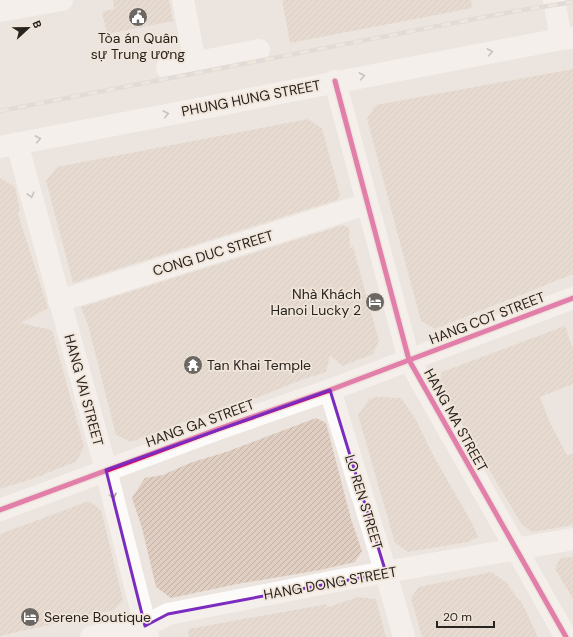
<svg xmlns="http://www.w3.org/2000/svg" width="573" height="637" viewBox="0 0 573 637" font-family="'DM Sans',sans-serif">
	<defs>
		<pattern id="building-hatch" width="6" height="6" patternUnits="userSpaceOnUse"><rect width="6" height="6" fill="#dfcec1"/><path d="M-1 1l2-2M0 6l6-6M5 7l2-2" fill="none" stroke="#bfb1a5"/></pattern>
	</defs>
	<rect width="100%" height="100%" fill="#ece5df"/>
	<!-- building -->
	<path fill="url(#building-hatch)" d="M113 0H169L173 21 107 34 102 12 114 9Z
		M282 0H471L472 8 290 43Z
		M573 69V274L435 329 421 321 367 119 376 105Z
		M308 119 322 128 340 195 337 200 73 283 46 181 57 167Z
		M0 178 15 187 20 210 18 214 48 308 21 323 52 330 84 447 76 462 44 474V475L0 489Z
		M343 225 349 228 350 248 353 247 379 341 373 354 342 366 330 355 326 372 304 379 256 398 236 402 131 442 116 435 88 325 81 307Z
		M565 326 573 349V384L540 397 550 423 567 455 573 454V525L533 532 522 525 438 384 442 372Z
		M377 397 401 398 415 418 433 455 473 525 478 537 468 542 408 552 395 543 358 415 369 399Z
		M316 418 326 423 351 519 362 551 355 562 320 570 237 584 171 598 156 587 142 528 132 498 145 478 163 475 190 463 226 452Z
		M89 501 101 510 123 600 114 610 0 636V534Z
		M573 557V599L555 569 560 558Z
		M491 572 506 582 518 599 521 601 538 637H422L411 598 419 587Z
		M358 597 376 599 386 637H189L188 629 328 604 325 608Z"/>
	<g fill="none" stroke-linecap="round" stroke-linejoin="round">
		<!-- minor -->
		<path stroke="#fcfbfa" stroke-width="22" d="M183 0 195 63
			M554 0 561 39
			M0 11 62 0
			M167 68 259 50
			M335 81 409 360 566 637
			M17 143 106 470 148 637
			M0 147 561 39 573 38
			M59 301 367 204
			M330 390 386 573 404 637
			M0 510 218 429 330 390 573 298
			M91 637 145 626 168 614 341 580 573 539"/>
		<defs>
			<path id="rail" d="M0 111 516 11 573 2"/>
		</defs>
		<!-- rail casing -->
		<use href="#rail" stroke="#d0cecc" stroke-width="4.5"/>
		<!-- rail -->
		<use href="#rail" stroke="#f1e5da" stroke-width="3" stroke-dasharray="9" stroke-linecap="butt"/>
		<defs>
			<path id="cycleway" d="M335 81 409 360 566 637
				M0 510 218 429 330 390 573 298"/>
		</defs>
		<!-- cycleway casing -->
		<use href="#cycleway" stroke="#f1e5da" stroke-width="8"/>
		<!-- cycleway -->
		<use href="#cycleway" stroke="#d6006c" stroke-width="5"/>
	</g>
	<!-- one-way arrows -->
	<defs><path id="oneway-chevron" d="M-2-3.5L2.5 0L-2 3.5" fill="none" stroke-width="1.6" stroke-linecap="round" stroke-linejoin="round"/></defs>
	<g stroke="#9c9a97">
		<use href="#oneway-chevron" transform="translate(490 52) rotate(-11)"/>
		<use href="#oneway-chevron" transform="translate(362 76) rotate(-11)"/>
		<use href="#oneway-chevron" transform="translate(166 114) rotate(-11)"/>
		<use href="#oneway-chevron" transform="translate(38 139) rotate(-11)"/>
		<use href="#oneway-chevron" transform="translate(31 195) rotate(75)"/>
		<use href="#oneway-chevron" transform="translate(113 496) rotate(76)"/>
	</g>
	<!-- marked area -->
	<path d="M0 0H573V637H0ZM330 390 386 573 168 614 145 626 106 470Z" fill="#ece5df" fill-opacity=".55" fill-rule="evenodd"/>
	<path fill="none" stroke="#7b2cbf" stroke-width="3" stroke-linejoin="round" d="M330 390 386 573 168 614 145 626 106 470Z"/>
	<!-- icons -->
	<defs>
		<symbol id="civic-disc" viewBox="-11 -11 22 22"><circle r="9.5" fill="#6c6762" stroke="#f1e5da"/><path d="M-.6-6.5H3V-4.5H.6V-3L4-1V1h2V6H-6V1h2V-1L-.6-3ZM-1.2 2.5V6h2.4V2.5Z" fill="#fff"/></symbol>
		<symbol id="hotel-disc" viewBox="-11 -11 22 22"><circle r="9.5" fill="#6c6762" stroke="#f1e5da"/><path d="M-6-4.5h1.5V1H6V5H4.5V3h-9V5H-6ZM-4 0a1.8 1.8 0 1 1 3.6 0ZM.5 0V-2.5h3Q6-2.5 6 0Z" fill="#fff"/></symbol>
		<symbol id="temple-disc" viewBox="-11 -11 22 22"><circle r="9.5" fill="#6c6762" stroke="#f1e5da"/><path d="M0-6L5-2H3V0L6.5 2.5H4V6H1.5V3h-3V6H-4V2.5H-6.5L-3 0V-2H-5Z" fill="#fff"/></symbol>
	</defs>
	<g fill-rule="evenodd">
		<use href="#civic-disc" x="127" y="6" width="22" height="22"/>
		<use href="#hotel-disc" x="364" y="291" width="22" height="22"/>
		<use href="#temple-disc" x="182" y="354" width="22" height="22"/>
		<use href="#hotel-disc" x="19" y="606" width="22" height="22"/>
	</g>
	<g text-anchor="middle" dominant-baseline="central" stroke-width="3.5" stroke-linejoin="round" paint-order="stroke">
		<!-- poi labels -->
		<g font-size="14" fill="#27231f" stroke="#f1e5da" text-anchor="start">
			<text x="138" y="38" text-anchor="middle">Tòa án Quân<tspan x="138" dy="16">sự Trung ương</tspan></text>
			<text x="361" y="294" text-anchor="end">Nhà Khách<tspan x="361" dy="16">Hanoi Lucky 2</tspan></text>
			<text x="207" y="365">Tan Khai Temple</text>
			<text x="44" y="617">Serene Boutique</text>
		</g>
		<!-- street labels -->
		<g font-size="14" fill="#27231f" stroke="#f1e5da">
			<text transform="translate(251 98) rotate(-11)">PHUNG HUNG STREET</text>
			<text transform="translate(213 253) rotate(-17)">CONG DUC STREET</text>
			<text transform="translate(487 318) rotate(-21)">HANG COT STREET</text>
			<text transform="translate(84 390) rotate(75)">HANG VAI STREET</text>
			<text transform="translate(456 420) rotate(61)">HANG MA STREET</text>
			<text transform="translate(200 423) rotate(-20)">HANG GA STREET</text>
			<text transform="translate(364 502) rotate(73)">LO REN STREET</text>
			<text transform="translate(330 583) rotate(-10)">HANG DONG STREET</text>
		</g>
	</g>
	<!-- north arrow -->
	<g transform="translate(28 28) rotate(68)" stroke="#f1e5da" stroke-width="3" paint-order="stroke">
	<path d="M0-3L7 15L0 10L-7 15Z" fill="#27231f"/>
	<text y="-6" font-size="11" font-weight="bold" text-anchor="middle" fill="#27231f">B</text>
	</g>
	<!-- scale -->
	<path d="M437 621v6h57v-6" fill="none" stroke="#27231f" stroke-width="2"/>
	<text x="443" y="621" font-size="12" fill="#27231f" stroke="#f1e5da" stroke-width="3" paint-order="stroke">20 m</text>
</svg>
